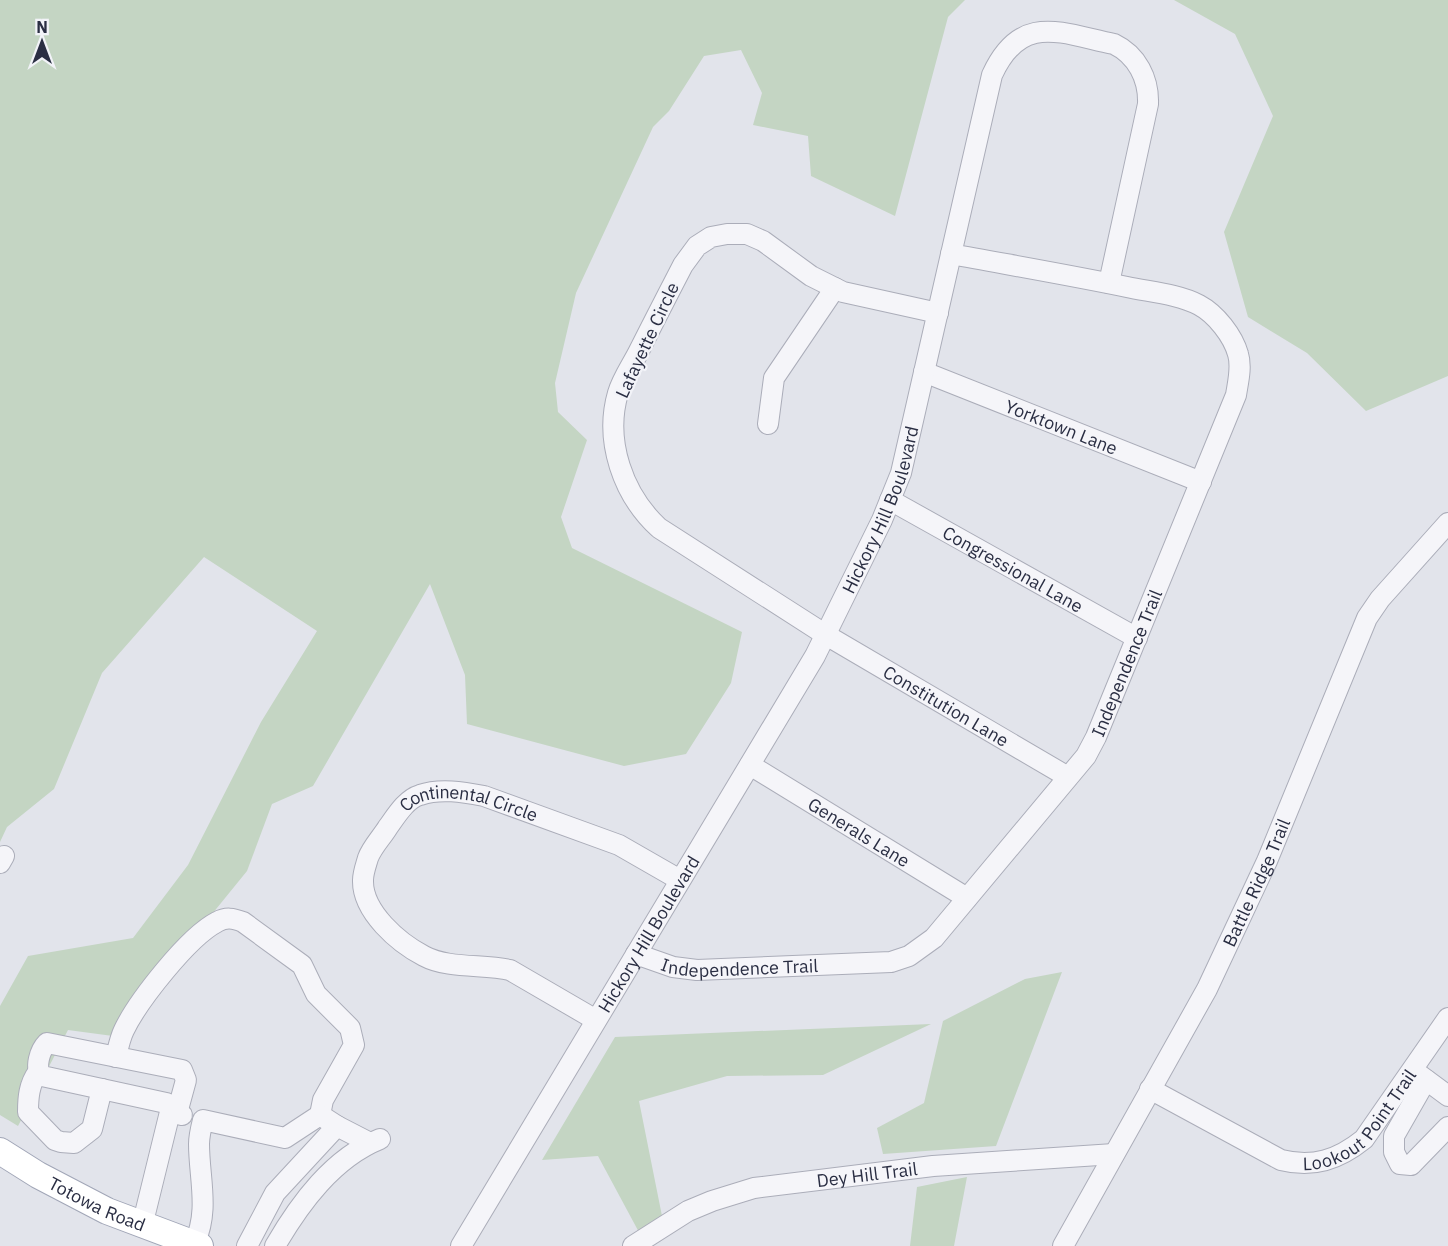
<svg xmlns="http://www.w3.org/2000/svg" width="1448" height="1246" viewBox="0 0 1448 1246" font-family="'IBM Plex Sans',sans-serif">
	<rect width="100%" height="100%" fill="#e2e4eb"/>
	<!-- green -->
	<path fill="#c4d5c3" d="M0 0H965L948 17 895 216 811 176 808 136 753 125 762 93 741 50 704 56 669 111 653 127 576 293 555 383 558 412 587 440 561 517 572 548 742 632 731 683 686 754 624 766 467 724 465 675 430 584 313 786 272 804 247 871 113 1036 68 1030 18 1126 0 1115V1006L28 956 133 938 188 865 261 722 317 631 204 557 102 673 54 789 7 827 0 842Z
		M1174 0H1448V376L1366 411 1307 353 1248 317 1224 232 1273 116 1235 34Z
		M1062 972 996 1146 883 1154 877 1128 924 1103 943 1021 1025 979Z
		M931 1024 823 1075 727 1076 639 1101 663 1221 641 1236 598 1156 542 1160 615 1037Z
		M967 1177 954 1246H910L917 1187Z"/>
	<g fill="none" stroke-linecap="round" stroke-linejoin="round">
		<defs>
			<g id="minor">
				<path id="s1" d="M938 313 843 292 811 276 763 241 747 234H727L711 237 697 246 683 265C668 294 653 323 639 351 632 365 622 379 618 393 604 441 623 495 659 528L826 635 1068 777"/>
				<path id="s2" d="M924 372 1201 482"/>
				<path d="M768 424 774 378 835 288"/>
				<path id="s3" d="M890 500 1137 638"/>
				<path id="s4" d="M750 765 967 898"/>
				<path d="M0 863 4 856"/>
				<path id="s5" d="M636 954 673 967 697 970 891 962 909 956 934 938 1086 756 1096 737 1236 395C1238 382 1242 367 1238 354 1233 336 1216 314 1199 305 1178 294 1150 292 1127 287 1069 275 1010 265 951 254"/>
				<path id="s6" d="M596 1020 510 970C484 964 448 969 424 956 399 943 362 912 363 880 363 873 366 865 368 858 372 847 382 837 388 827 396 816 406 799 420 795 440 788 463 792 484 796L619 845 680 880"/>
				<path d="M116 1057C118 1048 120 1038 124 1030 138 1001 188 937 217 922 226 917 233 918 243 922L302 965 316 994 350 1028 354 1045 323 1100 320 1115"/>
				<path d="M38 1072C29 1084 28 1098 28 1112L55 1140 61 1142 74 1143 92 1129 102 1089"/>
				<path d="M1417 1073 1448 1096"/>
				<path d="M1426 1080 1394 1136V1152L1400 1164 1411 1165 1448 1127"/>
				<path id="s7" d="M1150 1089 1281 1160C1313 1168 1338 1160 1364 1139L1448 1018"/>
				<path d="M170 1112V1105L166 1103 42 1076C34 1068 40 1050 47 1043L182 1070 186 1080 177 1113"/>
				<path d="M142 1226 170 1112 182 1115"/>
				<path d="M194 1244C210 1211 199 1178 199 1144 199 1136 201 1128 203 1120L285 1138 320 1115 337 1126"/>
				<path d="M247 1246 275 1193 337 1126 370 1143"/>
				<path d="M275 1246C300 1203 333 1158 380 1139"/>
				<path id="s8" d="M461 1246 815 656 882 520 901 473 992 75C1021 12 1060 33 1114 44 1137 55 1149 79 1148 104L1109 283"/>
				<path id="s9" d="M633 1246 688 1211 712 1201 754 1188 933 1166 1114 1154"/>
				<path id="s10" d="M1063 1246 1207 989 1267 861 1367 618 1380 599 1448 523"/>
			</g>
			<g id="major">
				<path id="s11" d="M0 1151 38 1175 107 1211 200 1246"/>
			</g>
		</defs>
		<!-- minor casing -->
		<use href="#minor" stroke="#abadb9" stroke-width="22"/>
		<!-- major casing -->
		<use href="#major" stroke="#a1a6b7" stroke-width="28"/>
		<!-- minor -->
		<use href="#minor" stroke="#f5f5f9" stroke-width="20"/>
		<!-- major -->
		<use href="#major" stroke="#fff" stroke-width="26"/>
	</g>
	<g text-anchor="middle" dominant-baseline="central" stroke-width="4.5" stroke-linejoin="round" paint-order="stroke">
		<!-- street labels -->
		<g font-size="18" fill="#2a2e43" stroke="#f2f3f8">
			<text transform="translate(647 340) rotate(-65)">Lafayette Circle</text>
			<text stroke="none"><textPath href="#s2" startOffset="148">Yorktown Lane</textPath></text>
			<text stroke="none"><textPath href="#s8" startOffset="849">Hickory Hill Boulevard</textPath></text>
			<text stroke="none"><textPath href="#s3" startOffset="141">Congressional Lane</textPath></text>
			<text stroke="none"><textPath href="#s5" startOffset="646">Independence Trail</textPath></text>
			<text stroke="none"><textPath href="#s1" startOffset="916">Constitution Lane</textPath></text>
			<text stroke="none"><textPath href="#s6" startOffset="444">Continental Circle</textPath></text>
			<text stroke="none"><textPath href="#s4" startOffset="128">Generals Lane</textPath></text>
			<text stroke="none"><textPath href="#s10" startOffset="412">Battle Ridge Trail</textPath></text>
			<text stroke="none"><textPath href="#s8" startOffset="364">Hickory Hill Boulevard</textPath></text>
			<text stroke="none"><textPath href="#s5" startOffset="106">Independence Trail</textPath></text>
			<text stroke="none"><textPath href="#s7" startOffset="246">Lookout Point Trail</textPath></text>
			<text stroke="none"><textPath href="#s9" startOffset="249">Dey Hill Trail</textPath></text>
			<text stroke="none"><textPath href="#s11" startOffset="111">Totowa Road</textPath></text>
		</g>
	</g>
	<!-- north arrow -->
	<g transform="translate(42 42)" stroke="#f2f3f8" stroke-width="4.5" paint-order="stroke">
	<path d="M0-4.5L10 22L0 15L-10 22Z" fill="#2a2e43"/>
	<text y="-9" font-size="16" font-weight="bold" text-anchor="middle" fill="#2a2e43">N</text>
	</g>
</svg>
